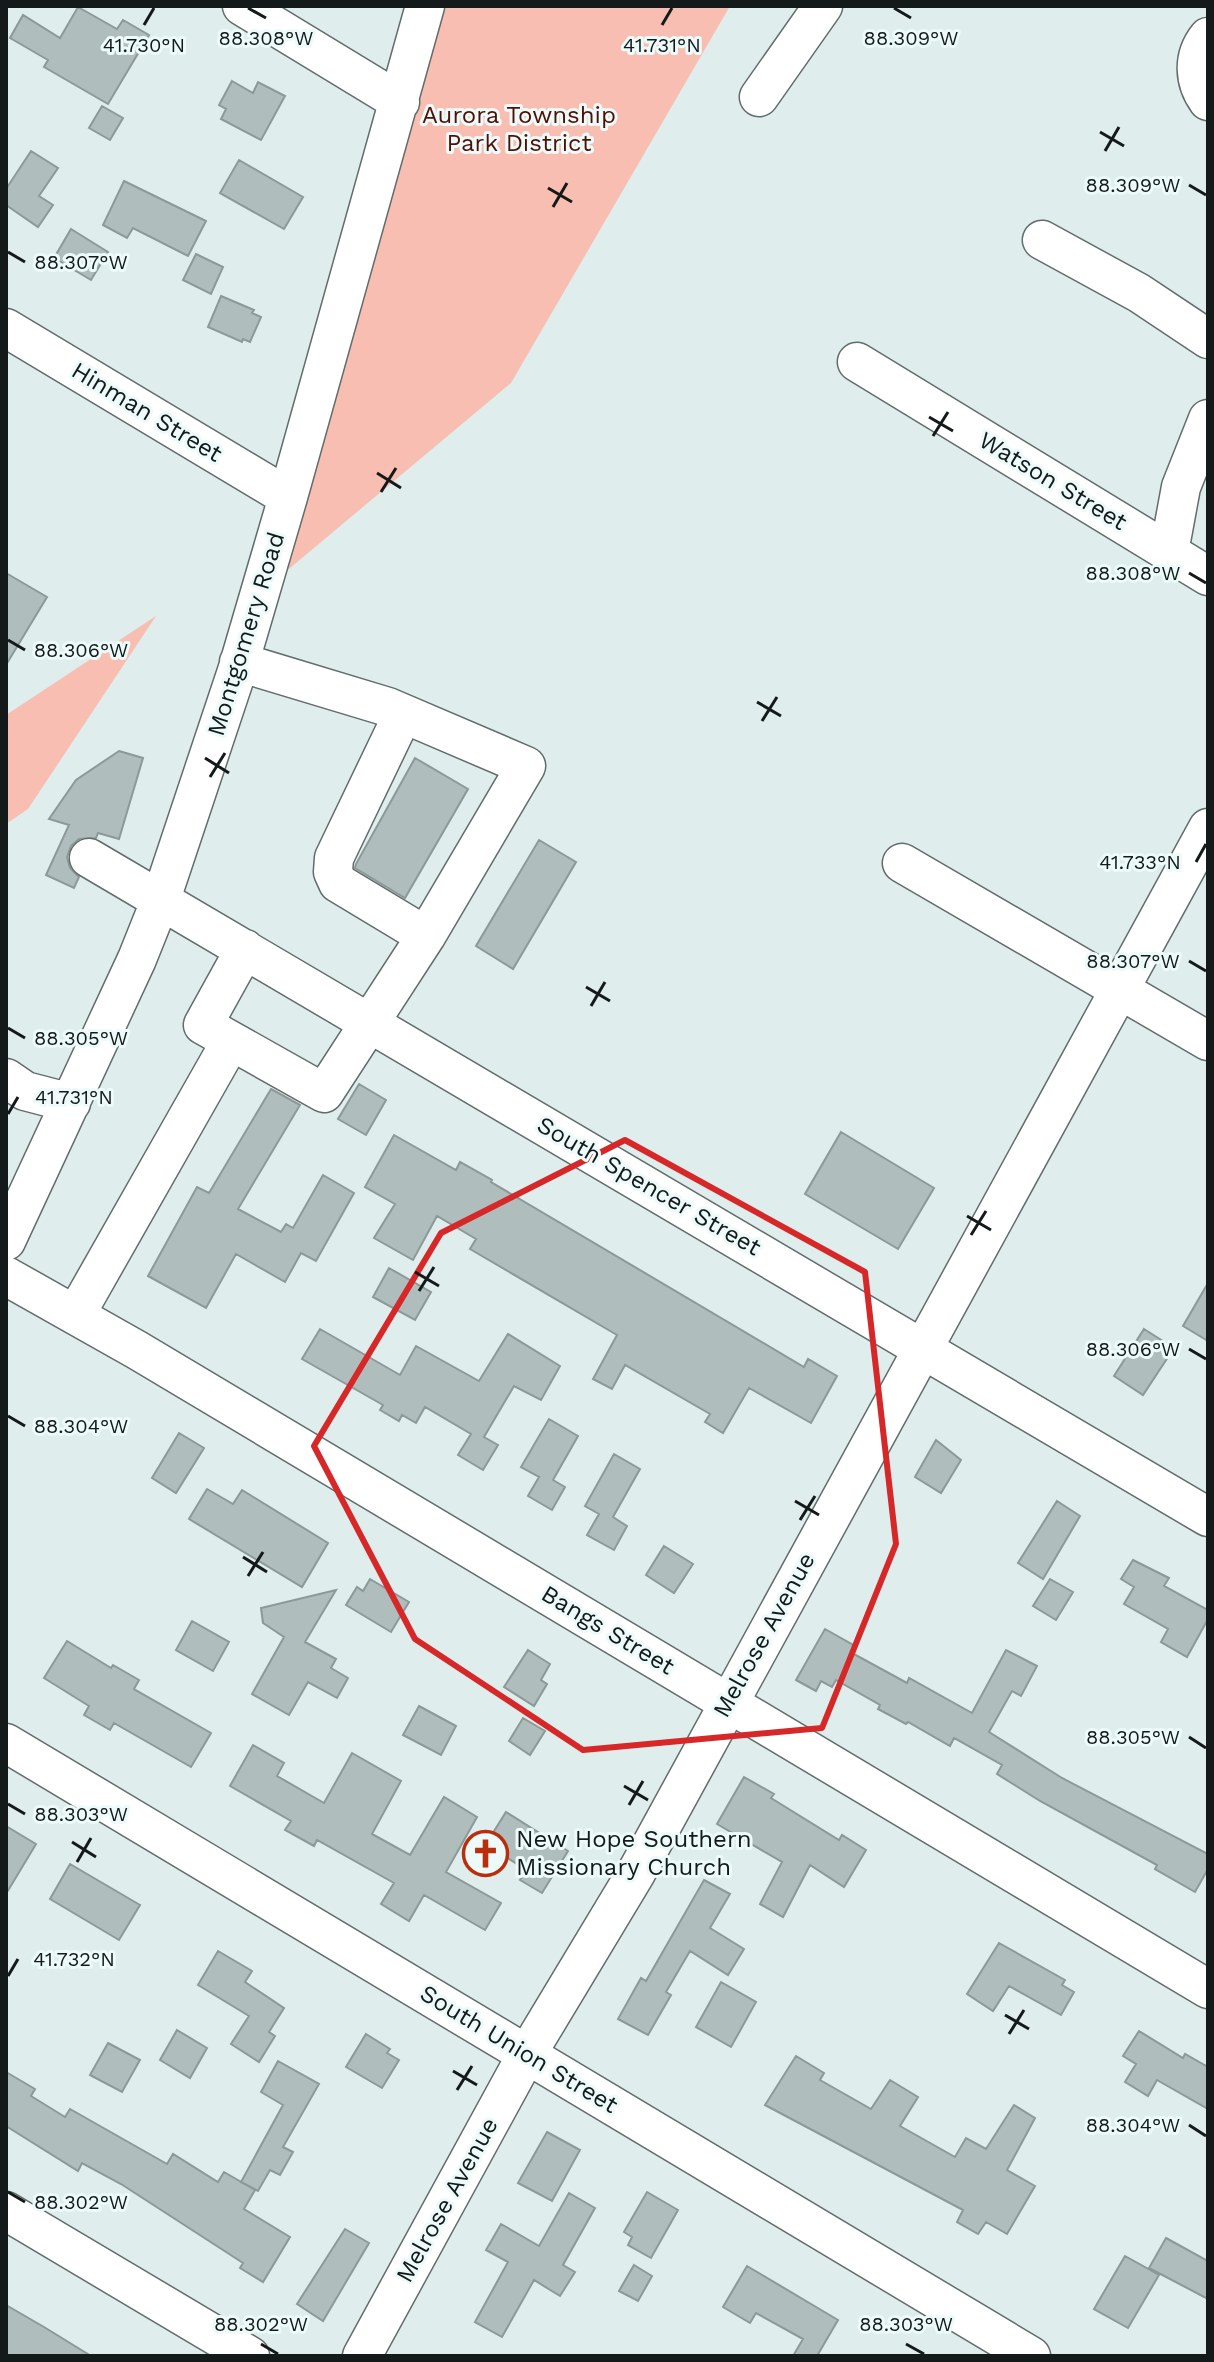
<svg xmlns="http://www.w3.org/2000/svg" width="1214" height="2362" viewBox="0 0 1214 2362" font-family="'Work Sans',sans-serif">
	<rect width="100%" height="100%" fill="#dfedec"/>
	<!-- green -->
	<path fill="#f7beb1" d="M425 6H730L511 383 259 594Z
		M156 616 28 809 6 824V715Z"/>
	<!-- building -->
	<path fill="#b0bdbd" stroke="#8c9998" stroke-width="2" d="M78 7 117 29 123 20 149 35 108 104 44 67 48 60 10 38 23 15 60 38Z
		M232 81 253 93 258 82 285 96 261 140 221 119 226 109 219 105Z
		M102 106 123 118 110 140 89 128Z
		M31 151 58 168 39 196 53 205 38 227 6 205V189Z
		M239 160 303 197 284 229 220 193Z
		M124 181 206 221 188 256 133 228 127 238 103 225Z
		M71 229 108 252 91 280 54 258Z
		M196 254 223 267 211 294 183 280Z
		M221 296 254 310 252 313 261 317 250 342 243 339 242 342 208 327Z
		M6 573 47 597 6 665Z
		M119 751 143 758 119 839 98 833 96 838 79 839 71 846 67 857 70 868 79 877 74 888 46 875 69 825 49 819 76 780Z
		M415 758 468 789 405 898 355 868 356 864Z
		M539 840 576 862 513 969 476 946Z
		M359 1084 386 1100 366 1135 338 1119Z
		M271 1089 300 1105 238 1209 281 1232 286 1224 293 1228 323 1175 354 1193 316 1261 301 1253 285 1282 236 1254 206 1308 148 1276 197 1187 209 1193Z
		M841 1132 934 1188 898 1249 805 1194Z
		M394 1135 456 1170 460 1162 492 1180 491 1182 804 1367 808 1359 837 1376 811 1423 749 1388 723 1433 705 1422 710 1414 625 1365 612 1389 593 1379 617 1335 470 1249 476 1239 437 1216 413 1260 374 1238 395 1204 365 1187Z
		M389 1268 431 1292 415 1320 373 1297Z
		M1208 1283V1341L1183 1326Z
		M320 1329 400 1375 416 1346 479 1381 508 1334 560 1366 541 1400 514 1386 484 1437 498 1445 483 1470 458 1455 471 1434 425 1407 416 1423 402 1415 399 1421 380 1410 383 1405 302 1359Z
		M1144 1329 1174 1348 1143 1395 1114 1376Z
		M549 1419 578 1436 553 1480 565 1487 552 1510 528 1496 539 1477 521 1467Z
		M179 1433 204 1448 176 1493 152 1478Z
		M936 1440 961 1460 941 1493 915 1477Z
		M614 1454 640 1469 613 1517 627 1526 614 1550 587 1535 599 1514 585 1506Z
		M207 1489 233 1504 242 1490 328 1543 302 1587 189 1519Z
		M1057 1501 1080 1516 1043 1579 1018 1563Z
		M664 1546 693 1564 674 1593 646 1575Z
		M1133 1560 1169 1578 1164 1586 1208 1610V1619L1187 1657 1161 1642 1168 1629 1124 1604 1134 1587 1121 1579Z
		M370 1579 409 1602 391 1632 346 1605 357 1587 363 1591Z
		M1050 1579 1073 1592 1056 1620 1033 1606Z
		M336 1590 305 1642 336 1659 331 1668 348 1678 337 1698 308 1682 289 1715 252 1694 284 1637 263 1623 261 1608Z
		M192 1621 229 1642 213 1671 176 1650Z
		M825 1629 855 1646 852 1653 907 1683 909 1678 972 1713 1006 1650 1037 1666 1021 1696 1012 1691 989 1732 1062 1778 1208 1854V1869L1195 1892 1155 1869 1157 1865 1040 1801 997 1774 1002 1765 954 1738 950 1746 908 1722 906 1724 878 1709 880 1705 836 1680 832 1687 821 1681 816 1691 796 1680Z
		M67 1641 111 1668 113 1665 139 1680 134 1689 211 1733 191 1767 114 1723 110 1730 84 1715 89 1706 44 1678Z
		M528 1650 550 1664 541 1680 547 1684 534 1706 504 1687Z
		M419 1706 456 1726 441 1755 403 1735Z
		M523 1718 545 1731 530 1755 509 1741Z
		M253 1745 284 1763 277 1776 324 1803 352 1753 401 1781 372 1834 410 1855 444 1797 477 1817 446 1872 501 1903 485 1930 424 1895 409 1921 381 1904 394 1883 317 1840 314 1846 285 1830 291 1821 230 1786Z
		M744 1777 774 1794 771 1798 839 1840 842 1835 866 1850 844 1887 810 1865 783 1917 760 1904 782 1862 717 1824Z
		M506 1812 568 1851 542 1893 520 1880 526 1870 486 1844Z
		M6 1826 36 1844 6 1894Z
		M70 1864 140 1905 119 1940 50 1899Z
		M704 1880 730 1894 710 1928 744 1949 728 1975 690 1951 666 1992 671 1995 648 2035 618 2019 641 1978 646 1981Z
		M999 1943 1065 1980 1062 1985 1074 1992 1061 2015 1009 1986 993 2011 967 1994Z
		M218 1951 252 1971 245 1982 284 2008 269 2032 275 2036 259 2062 231 2044 249 2016 198 1985Z
		M721 1982 756 2002 731 2047 696 2027Z
		M177 2030 207 2048 190 2078 160 2060Z
		M1139 2031 1183 2058 1185 2054 1208 2067V2109L1157 2080 1148 2096 1125 2082 1136 2064 1123 2056Z
		M366 2034 390 2049 387 2053 399 2060 382 2088 346 2067Z
		M108 2043 140 2060 122 2092 90 2075Z
		M796 2056 824 2073 820 2080 871 2109 890 2080 918 2097 900 2126 955 2157 966 2138 986 2149 1014 2105 1035 2118 1007 2170 1035 2186 1007 2234 986 2222 978 2234 957 2222 963 2210 765 2105Z
		M278 2061 319 2084 283 2147 293 2152 280 2175 270 2170 258 2191 241 2182 283 2105 261 2092Z
		M6 2072 35 2089 31 2096 65 2117 70 2109 167 2164 173 2154 218 2182 224 2172 255 2190 244 2209 290 2237 263 2282 240 2268 243 2263 121 2184 82 2163 78 2171 6 2126Z
		M547 2132 580 2150 552 2201 518 2183Z
		M647 2192 678 2210 651 2258 628 2245 632 2237 624 2232Z
		M569 2193 595 2208 563 2265 575 2272 560 2296 534 2280 502 2337 475 2322 508 2262 486 2250 501 2224 539 2246Z
		M345 2229 369 2243 323 2321 297 2304Z
		M1166 2238 1208 2261V2299L1149 2268Z
		M1125 2256 1159 2275 1128 2328 1094 2309Z
		M634 2265 652 2276 638 2301 619 2291Z
		M747 2266 838 2320 817 2356H793L803 2339 756 2313 750 2323 723 2307Z
		M6 2305 44 2327 91 2356H6Z"/>
	<g fill="none" stroke-linecap="round" stroke-linejoin="round">
		<defs>
			<path id="minor" d="M242 6 400 102
				M1208 37C1192 57 1194 82 1208 101
				M759 97 823 6
				M1042 240 1139 293 1208 339
				M6 328 288 497
				M857 362 1208 576
				M1169 552 1181 487 1208 419
				M239 662 388 707 526 766 426 936 324 1093 203 1025 245 949
				M403 714 334 858 333 872 338 883 426 936
				M89 858 1208 1517
				M902 863 1208 1041
				M6 1078 25 1091 71 1103
				M6 1241 137 959 161 899 237 671 288 497 425 6
				M6 1276 137 1350 1208 1989
				M76 1314 231 1041
				M6 1743 1031 2356
				M6 2211 250 2356
				M362 2356 527 2054 636 1873 1208 828"/>
		</defs>
		<!-- minor casing -->
		<use href="#minor" stroke="#616d6c" stroke-width="41"/>
		<!-- minor -->
		<use href="#minor" stroke="#fff" stroke-width="38"/>
	</g>
	<!-- marked area -->
	<path fill="none" stroke="#d62828" stroke-width="6" stroke-linejoin="round" d="M625 1140 865 1272 896 1544 822 1728 583 1750 415 1639 314 1446 441 1233Z"/>
	<!-- ticks -->
	<path fill="none" stroke="#141919" stroke-width="3" d="M248 8 266 18M894 8 911 18M144 25 154 8M662 25 672 8M1100 132 1124 146M1105 151 1119 127M1189 185 1206 195M548 188 572 202M553 207 567 183M8 252 25 262M929 417 953 431M933 436 948 412M377 473 401 488M381 492 396 468M1189 573 1206 583M8 640 25 650M757 702 781 716M762 721 777 697M205 758 229 773M210 777 225 753M1196 862 1206 844M1189 961 1206 971M586 987 610 1001M591 1006 605 982M8 1028 25 1038M8 1114 18 1097M967 1216 991 1230M971 1235 986 1211M415 1272 439 1286M419 1291 434 1267M1189 1349 1206 1359M8 1416 25 1426M795 1501 819 1515M800 1520 815 1496M243 1557 267 1572M248 1576 263 1552M1189 1737 1206 1748M624 1786 648 1800M8 1804 25 1814M629 1805 643 1781M72 1842 96 1857M77 1862 91 1838M8 1976 18 1959M1005 2015 1029 2029M1009 2034 1024 2010M453 2071 477 2085M457 2090 472 2066M1189 2125 1206 2136M8 2192 25 2202M261 2344 278 2354M906 2344 924 2354"/>
	<!-- icons -->
	<defs>
		<symbol id="church-ring" viewBox="-11 -11 22 22"><circle r="9.5" fill="#ecfafa" stroke="#b92e0d" stroke-width="1.5"/><path d="M-1.2-6h2.4v3.5h3.3v2.4h-3.3V6h-2.4V-.1h-3.3v-2.4h3.3Z" fill="#b92e0d"/></symbol>
	</defs>
	<g fill-rule="evenodd">
		<use href="#church-ring" x="460" y="1828" width="51" height="51"/>
	</g>
	<g text-anchor="middle" dominant-baseline="central" stroke-width="6" stroke-linejoin="round" paint-order="stroke">
		<!-- park labels -->
		<g font-size="24" fill="#501004" stroke="#ecfafa">
			<text x="519" y="115">Aurora Township<tspan x="519" dy="28">Park District</tspan></text>
		</g>
		<!-- street labels -->
		<g font-size="24" fill="#141919" stroke="#ecfafa">
			<text transform="translate(147 412) rotate(31)">Hinman Street</text>
			<text transform="translate(1053 481) rotate(31)">Watson Street</text>
			<text transform="translate(246 634) rotate(-73)">Montgomery Road</text>
			<text transform="translate(649 1186) rotate(30)">South Spencer Street</text>
			<text transform="translate(608 1630) rotate(31)">Bangs Street</text>
			<text transform="translate(764 1635) rotate(-61)">Melrose Avenue</text>
			<text transform="translate(519 2049) rotate(31)">South Union Street</text>
			<text transform="translate(447 2200) rotate(-61)">Melrose Avenue</text>
		</g>
		<!-- poi labels -->
		<g font-size="24" fill="#141919" stroke="#ecfafa" text-anchor="start">
			<text x="516" y="1839">New Hope Southern<tspan x="516" dy="28">Missionary Church</tspan></text>
		</g>
	</g>
	<g font-size="20" text-anchor="middle" fill="#141919" stroke="#ecfafa" stroke-width="6" stroke-linejoin="round" paint-order="stroke">
		<text x="266" y="45">88.308°W</text>
		<text x="911" y="45">88.309°W</text>
		<text x="144" y="52">41.730°N</text>
		<text x="662" y="52">41.731°N</text>
		<text x="1133" y="192">88.309°W</text>
		<text x="81" y="269">88.307°W</text>
		<text x="1133" y="580">88.308°W</text>
		<text x="81" y="657">88.306°W</text>
		<text x="1140" y="869">41.733°N</text>
		<text x="1133" y="968">88.307°W</text>
		<text x="81" y="1045">88.305°W</text>
		<text x="74" y="1104">41.731°N</text>
		<text x="1133" y="1356">88.306°W</text>
		<text x="81" y="1433">88.304°W</text>
		<text x="1133" y="1744">88.305°W</text>
		<text x="81" y="1821">88.303°W</text>
		<text x="74" y="1966">41.732°N</text>
		<text x="1133" y="2132">88.304°W</text>
		<text x="81" y="2209">88.302°W</text>
		<text x="261" y="2331">88.302°W</text>
		<text x="906" y="2331">88.303°W</text>
	</g>
	<!-- border -->
	<rect width="1214" height="2362" fill="none" stroke="#141919" stroke-width="16"/>
</svg>
